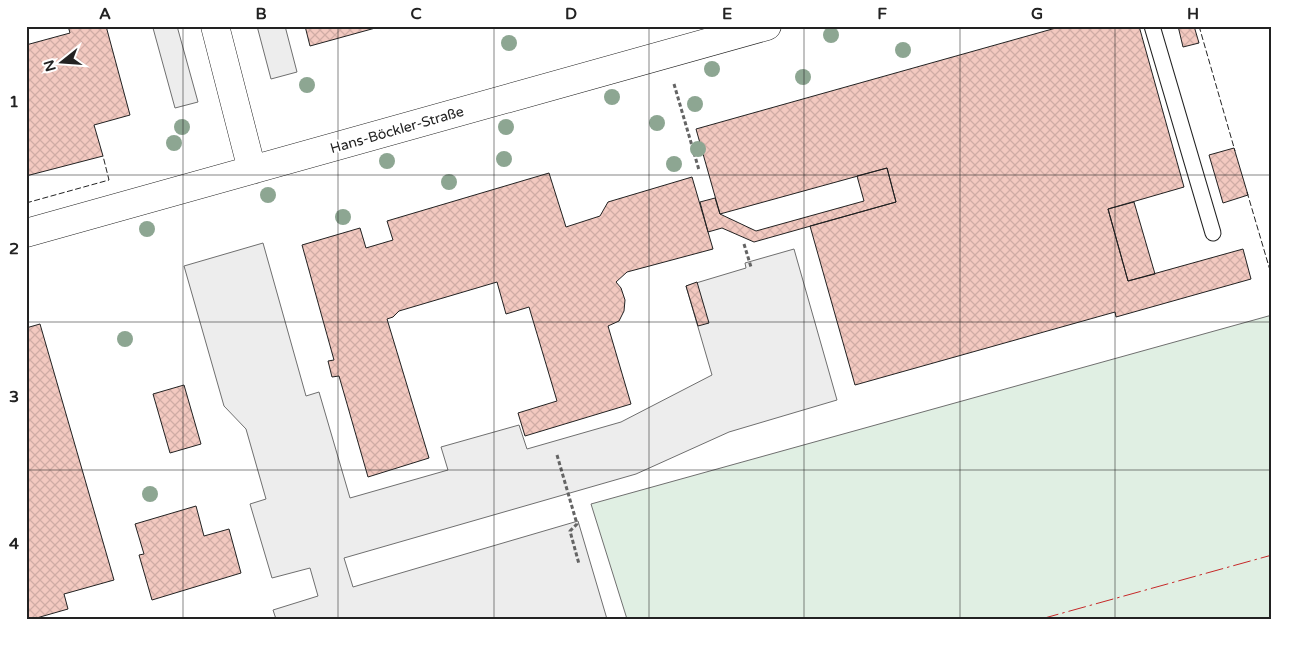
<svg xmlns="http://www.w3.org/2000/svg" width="1298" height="645" viewBox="0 0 1298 645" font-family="'Varela Round',sans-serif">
	<defs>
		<pattern id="building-cross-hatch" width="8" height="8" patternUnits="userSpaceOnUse" patternTransform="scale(1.25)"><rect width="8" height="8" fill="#f3c9c0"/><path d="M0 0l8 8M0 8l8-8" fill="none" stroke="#d0aca5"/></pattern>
	</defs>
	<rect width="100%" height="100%" fill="#fff"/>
	<!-- grass -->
	<path fill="#e0efe3" stroke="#6f6f6f" d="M1272 315V619H627L591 504Z"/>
	<!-- parking -->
	<path fill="#ededed" stroke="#6f6f6f" d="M161 26H177L198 102 175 108 153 28Z
		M257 26H285L297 72 271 79Z
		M263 243 306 396 319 392 350 498 448 470 441 447 519 425 527 449 621 422 712 375 686 286 746 268 745 263 794 249 837 400 729 432 636 474 344 558 353 587 578 521 607 619H276L273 610 318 596 310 568 272 578 250 504 266 499 246 429 224 406 184 266Z"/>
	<!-- building -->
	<path fill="url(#building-cross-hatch)" stroke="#222" d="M68 26H106L130 115 94 125 103 156 26 176V45L70 33Z
		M305 26H378L379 27 310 46Z
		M1063 26H1139L1184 187 1108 209 1128 281 1243 249 1251 279 1116 317 1115 312 855 385 810 226 896 202 887 168 720 214 696 129Z
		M1178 26H1194L1199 43 1183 47Z
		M1234 148 1248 195 1223 203 1209 155Z
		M887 168 896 202 754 242 722 228 708 232 700 202 715 198 720 214 756 231 864 201 857 176Z
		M549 173 566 227 600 216 608 202 692 177 713 249 627 272 616 282 621 288 625 300 624 311 619 321 608 326 631 404 525 436 518 413 557 401 529 307 506 314 497 282 399 311 393 317 387 319 429 458 368 477 339 376 332 377 328 361 334 360 302 245 360 228 366 248 393 240 387 221Z
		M1134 202 1155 274 1128 281 1108 209Z
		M697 282 709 323 698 326 686 286Z
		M40 324 114 580 64 594 68 609 33 619H26V328Z
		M184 385 201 444 170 453 153 394Z
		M196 506 204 536 229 529 241 573 152 600 139 555 144 554 135 524Z"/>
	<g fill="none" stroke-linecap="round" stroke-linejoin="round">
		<defs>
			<path id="lane" d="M1152 26 1213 233"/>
			<path id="street" d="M215 26 252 170
				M26 233 767 26"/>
		</defs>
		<!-- lane casing -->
		<use href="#lane" stroke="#222" stroke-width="17"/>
		<!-- street casing -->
		<use href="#street" stroke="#222" stroke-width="29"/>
		<!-- path -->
		<path stroke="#646464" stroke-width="3" stroke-dasharray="4 2.5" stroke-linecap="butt" d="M674 84 699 170
			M744 244 751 267
			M557 455 577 524 570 531 579 564"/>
		<!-- lane -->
		<use href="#lane" stroke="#fff" stroke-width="15"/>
		<!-- street -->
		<use href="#street" stroke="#fff" stroke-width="28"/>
		<!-- fence -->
		<path stroke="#222" stroke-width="1" stroke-dasharray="6 2.5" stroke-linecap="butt" d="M1199 26 1235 151
			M1247 192 1272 277
			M26 203 109 180 103 156"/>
		<!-- power -->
		<path stroke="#c62828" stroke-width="1" stroke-dasharray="18 4 2.5 4" stroke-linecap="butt" d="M1041 619 1272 555"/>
	</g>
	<!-- trees -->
	<g fill="#8da692">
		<circle cx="831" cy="35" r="8"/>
		<circle cx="509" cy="43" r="8"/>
		<circle cx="903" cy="50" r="8"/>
		<circle cx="712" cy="69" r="8"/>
		<circle cx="803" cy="77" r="8"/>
		<circle cx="307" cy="85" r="8"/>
		<circle cx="612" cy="97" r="8"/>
		<circle cx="695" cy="104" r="8"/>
		<circle cx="657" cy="123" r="8"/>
		<circle cx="182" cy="127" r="8"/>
		<circle cx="506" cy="127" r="8"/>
		<circle cx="174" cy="143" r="8"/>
		<circle cx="698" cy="149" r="8"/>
		<circle cx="504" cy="159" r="8"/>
		<circle cx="387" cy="161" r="8"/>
		<circle cx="674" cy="164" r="8"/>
		<circle cx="449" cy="182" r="8"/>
		<circle cx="268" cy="195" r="8"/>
		<circle cx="343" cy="217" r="8"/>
		<circle cx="147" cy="229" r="8"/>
		<circle cx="125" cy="339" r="8"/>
		<circle cx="150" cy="494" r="8"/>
	</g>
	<!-- grid -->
	<path fill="none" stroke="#222" stroke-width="1" stroke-opacity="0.55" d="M183 26V619M338 26V619M494 26V619M649 26V619M804 26V619M960 26V619M1115 26V619M26 175H1272M26 322H1272M26 470H1272"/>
	<g text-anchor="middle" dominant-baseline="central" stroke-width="4" stroke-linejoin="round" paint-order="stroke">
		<!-- street labels -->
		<g font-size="14" fill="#222" stroke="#fff">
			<text transform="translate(397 130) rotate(-16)">Hans-Böckler-Straße</text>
		</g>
	</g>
	<!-- border -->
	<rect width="1298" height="645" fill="none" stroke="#ffffff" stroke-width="55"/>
	<!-- north arrow -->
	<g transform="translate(62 62) rotate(253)" stroke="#ffffff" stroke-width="4" paint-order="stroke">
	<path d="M0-4L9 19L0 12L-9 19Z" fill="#222222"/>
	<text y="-8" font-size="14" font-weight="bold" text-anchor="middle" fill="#222222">N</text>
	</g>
	<rect x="28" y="28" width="1242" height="590" fill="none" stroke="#222" stroke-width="2"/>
	<g font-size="16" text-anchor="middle" font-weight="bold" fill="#222">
		<text x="105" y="19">A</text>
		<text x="261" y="19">B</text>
		<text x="416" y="19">C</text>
		<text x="571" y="19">D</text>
		<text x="727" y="19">E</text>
		<text x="882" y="19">F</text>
		<text x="1037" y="19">G</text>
		<text x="1193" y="19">H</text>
		<text x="14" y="107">1</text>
		<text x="14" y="254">2</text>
		<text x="14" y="402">3</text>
		<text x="14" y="549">4</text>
	</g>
</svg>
